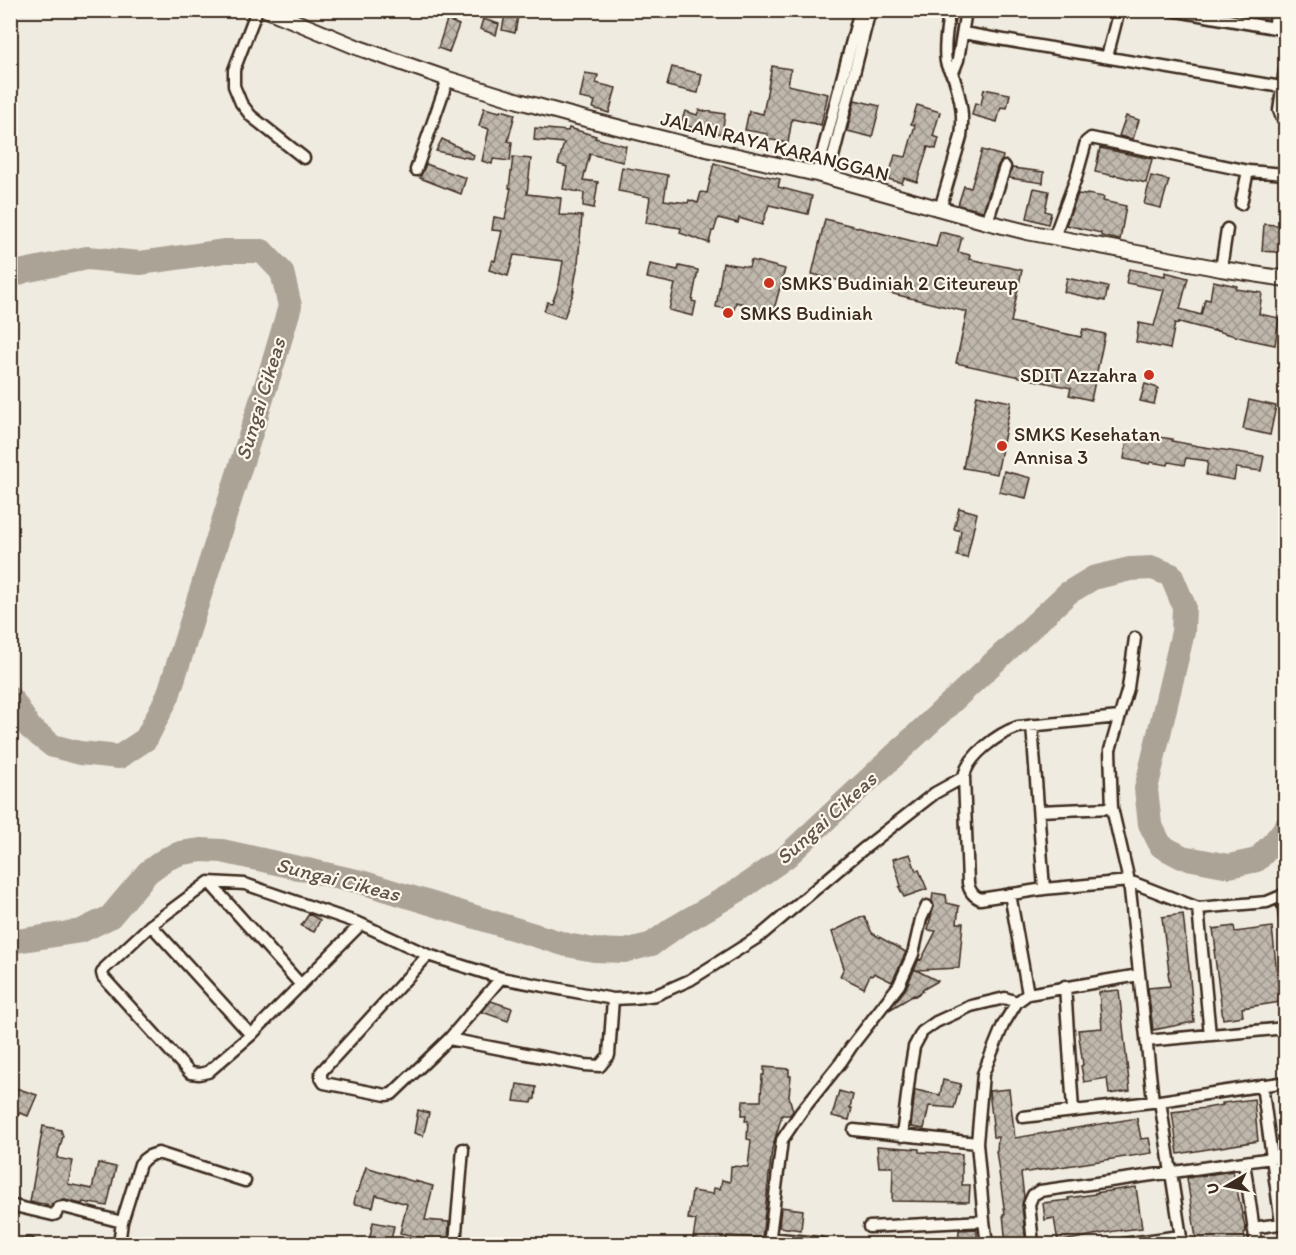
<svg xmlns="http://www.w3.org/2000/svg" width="1296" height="1255" viewBox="0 0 1296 1255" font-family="Itim,sans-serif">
	<defs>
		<pattern id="building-cross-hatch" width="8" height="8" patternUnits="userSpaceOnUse" patternTransform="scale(1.5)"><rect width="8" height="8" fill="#c0b8ad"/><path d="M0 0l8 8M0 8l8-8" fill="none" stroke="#9d968c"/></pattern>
	</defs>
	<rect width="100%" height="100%" fill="#f0ebe0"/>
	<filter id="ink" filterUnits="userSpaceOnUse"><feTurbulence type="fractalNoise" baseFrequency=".0167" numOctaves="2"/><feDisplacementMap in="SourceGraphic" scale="12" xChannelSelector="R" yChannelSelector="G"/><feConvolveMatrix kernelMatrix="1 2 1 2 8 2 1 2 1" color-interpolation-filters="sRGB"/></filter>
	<g filter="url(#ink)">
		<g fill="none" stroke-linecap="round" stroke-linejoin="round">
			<!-- river -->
			<path stroke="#aca397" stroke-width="24" d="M10 277 24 271 87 258 140 263 225 251H262L282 272 290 306 276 354 168 696 146 739 119 757 80 753 53 746 30 728 14 702 10 698
				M10 942 81 931 110 917 148 872 166 859 181 853 202 850 222 851 361 882 567 945 594 950 625 951 652 944 674 928 739 890 786 857 1068 593 1093 578 1130 569 1153 568 1171 575 1184 606 1183 632 1146 789 1150 824 1161 846 1182 857 1229 866 1257 860 1275 841 1286 827"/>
		</g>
		<!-- building -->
		<path fill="url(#building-cross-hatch)" stroke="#3b2a1e" stroke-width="1.5" d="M506 10H519L515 33 502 30Z
			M483 19 499 24 496 35 480 29Z
			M447 20 459 25 449 52 438 48Z
			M772 66 791 69 788 85 828 94 821 125 792 119 788 143 767 139 768 134 745 130 749 111 763 114Z
			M672 67 702 74 698 93 667 86Z
			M585 73 598 75 596 83 616 88 609 113 593 108 595 101 580 98Z
			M984 89 1010 94 1007 108 1001 107 997 122 972 115 975 103 981 105Z
			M855 100 880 106 872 137 847 131Z
			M917 105 940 112 933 136 939 138 936 149 928 147 917 182 904 178 902 183 888 179 895 155 906 157 915 125 911 124Z
			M484 108 500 112 501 110 515 114 508 141 512 142 510 161 493 159 492 164 482 161 489 129 479 126Z
			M699 110 725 114 722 134 694 129V128L681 124 685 111 697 115Z
			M1126 116 1139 120 1133 139 1119 136Z
			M535 128 568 131 569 128 596 136 595 138 626 146 623 162 590 154 583 180 598 182 594 208 583 206 584 193 563 189 567 167 558 164 564 143 534 140Z
			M442 139 474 155 473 159 436 151Z
			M1100 148 1152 159 1146 183 1115 175V176L1095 172Z
			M982 150 1003 156 1002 160 998 165 983 211 958 205 964 186 971 188Z
			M513 157 531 159 527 194 561 198 559 215 582 216 578 263 573 291H574L564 318 544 311 547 302 552 303 559 285 563 261 514 255 508 276 489 270 492 260 495 261 502 231 492 230 494 217 505 219 511 188H509Z
			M714 163 752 174 753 173 780 179 778 187 812 196 808 214 769 205 762 225 739 218 738 223 718 218 714 231H712L709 243 680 233 681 228 646 223 650 197 618 191 622 167 668 175 664 200 688 203 689 200 698 203 701 192 707 193Z
			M426 164 466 178 461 194 420 178Z
			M1012 168 1044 172 1043 183 1009 178Z
			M1151 176 1169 180 1161 208 1144 204Z
			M1034 188 1049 191 1045 211 1051 213 1048 224 1027 218Z
			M1078 194 1086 195 1087 194 1104 197 1103 201 1126 206 1120 240 1101 236V233L1066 225Z
			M825 219 936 247 940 232 962 237 958 252 970 255 969 259 1022 270 1011 322 1081 337 1083 329 1105 334 1091 400 1069 395 1071 388 956 363 967 312 812 274Z
			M1264 224 1286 226V253L1262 251Z
			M751 260 785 269 773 313 736 302 734 310 716 307 723 263 749 267Z
			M650 264 678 270 679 266 698 270 692 301 696 302 693 316 669 310 675 284 647 278Z
			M1129 269 1165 276V272L1188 278 1180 309 1201 315 1205 299 1210 300 1213 281 1237 286 1236 289 1262 293 1259 314 1279 318 1275 345 1246 339 1214 330V331L1179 322 1178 324 1175 323 1170 349 1136 342 1139 323 1154 326 1164 290 1126 283Z
			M1067 278 1108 287 1105 301 1064 292Z
			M1145 384 1158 388 1154 404 1140 401Z
			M977 395 1011 402 997 474 963 468Z
			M1249 400 1276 406 1270 435 1243 429Z
			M1128 433 1158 438V437L1172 439V441L1198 446 1264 456 1261 471 1236 468 1234 480 1206 475 1208 461 1186 458 1184 465 1169 462 1168 465 1150 462V464L1124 459Z
			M1004 471 1031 478 1026 498 999 492Z
			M959 508 977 513 967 558 957 556 961 531 954 529Z
			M910 854 916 871 919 870 927 889 904 897 899 887 901 886 893 859Z
			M933 893 946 895 947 903 959 906 957 923H963L959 968 916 970 938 981 922 990 923 991 915 996 914 995 889 1010 906 988 919 959 921 960 936 931 928 930 930 920 934 906 932 901Z
			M309 914 320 920 314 932 301 926Z
			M1183 914 1189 968 1194 1022 1153 1030 1148 988 1170 986 1168 972H1169L1162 917Z
			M864 916 872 933 906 952 892 982 874 973 872 976 870 975 864 988 840 976 844 968 832 932Z
			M1234 926 1235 932 1272 927 1280 1002 1242 1008 1243 1016 1223 1019 1214 950H1216L1213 929Z
			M1119 990 1130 1091 1109 1094 1107 1078 1084 1082 1081 1066 1083 1065 1078 1030 1102 1028 1099 992Z
			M491 1001 512 1008 508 1021 482 1012Z
			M764 1067 789 1069V1076H791L789 1096 793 1111 790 1115H782L772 1149 762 1238 727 1236 726 1245 706 1242V1245H692L696 1220 688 1219 692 1191 713 1194 714 1188 720 1189 722 1180 730 1182 731 1166 748 1167 751 1140 747 1139 748 1121H745L746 1115H742L743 1101H761L762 1075H764Z
			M943 1080 961 1084 954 1108 929 1106 924 1129 911 1127 915 1090 940 1095Z
			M517 1084 536 1087 535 1099H533L532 1103 514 1101Z
			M10 1086 37 1095 28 1116 20 1113 10 1133Z
			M1009 1089 1015 1138 1137 1118 1141 1139 1149 1138 1152 1153 1021 1173 1024 1197 1022 1205 1026 1245H1006L1003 1214H1005L996 1151H997L998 1137H993L992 1125H993L989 1091Z
			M839 1091 853 1095 850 1108H852L849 1120 832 1116Z
			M1254 1099 1258 1141 1178 1154 1172 1112 1206 1108 1223 1105 1222 1103Z
			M418 1110 429 1113 423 1136 414 1133Z
			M43 1126 61 1130 63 1136 57 1158 73 1161 68 1184 92 1189 98 1163 116 1167 107 1206 83 1202 82 1204 65 1200 56 1201 51 1205 30 1202Z
			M877 1146 919 1149V1152L962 1154V1185H970L969 1202 892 1201 893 1167H879Z
			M366 1167 415 1182V1181L433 1186 425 1220 449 1222 448 1245H427V1239L400 1233 407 1204 376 1195 373 1207 354 1204 356 1192H358Z
			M1233 1171 1246 1232 1244 1233 1246 1245H1197L1187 1178Z
			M1136 1187 1142 1228 1115 1231 1058 1242 1054 1218 1045 1220 1043 1203 1069 1200 1068 1198 1095 1194V1193Z
			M781 1207 803 1210 801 1230 779 1227Z
			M373 1222 394 1226 390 1245 369 1241Z
			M977 1229V1245H958L959 1230Z"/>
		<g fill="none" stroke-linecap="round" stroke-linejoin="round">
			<defs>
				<path id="minor" d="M257 10 234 70V86L241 103 251 116 304 158
					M1171 10 1286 30
					M1274 28 1277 10
					M963 33 1281 87
					M1107 57 1119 10
					M1286 63 1279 110 1282 118 1286 121
					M952 75 958 60 966 10
					M416 170 448 79
					M817 174 860 10
					M828 177 870 10
					M1241 204 1248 171
					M940 209 961 137C964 115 961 100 954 78 951 72 947 68 946 62 943 45 948 27 949 10
					M987 222 1005 167
					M1054 237 1076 178 1086 142 1091 138 1248 171 1286 174
					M1221 269 1227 229
					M1135 638 1128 688 1110 750 1112 808 1129 881 1153 1101
					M1119 717 1018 727C999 733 967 756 964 777L968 883C969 890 973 896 980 899L1044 889 1129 881 1198 908 1267 902 1286 894
					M1032 725 1044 889
					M1039 811 1112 808
					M209 882 301 985
					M1010 894 1028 994
					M1282 895 1286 925
					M1198 908 1210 1035
					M361 924 251 1035 208 1072 199 1074 190 1073 103 977 102 973 105 968 151 925 209 882 245 884 361 924 428 955
					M151 925 251 1035
					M501 978 449 1039 584 1065 600 1066 609 1055 613 999
					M1065 986 1073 1110
					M449 1039 392 1094 386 1095 324 1083 321 1078V1072L428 955 501 978 613 999 635 998 656 995 690 980 760 936 862 850 935 793 964 777
					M1146 1041 1286 1028
					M1262 1085 1281 1223
					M1160 1101 1182 1244
					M1023 1117 1160 1101 1286 1082
					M854 1130 977 1143
					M902 1136 910 1071 914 1047 922 1032 936 1022 971 1006 1005 998 1017 1002
					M1244 1162 1256 1244
					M10 1205 53 1215 56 1214 58 1208 64 1207 122 1222
					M869 1227 984 1221
					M1253 1228 1286 1223
					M769 1238 819 1243 822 1244
					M27 1244H30
					M119 1244 122 1222 140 1164C145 1157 150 1155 158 1153L245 1181
					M455 1244 463 1149
					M769 1244 782 1140 801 1112 841 1062 851 1047 899 985 913 954 921 919 927 906
					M987 1244 984 1221 977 1143 983 1074 1003 1025 1017 1002 1028 994 1139 975
					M1033 1244 1029 1204 1033 1195 1040 1191 1286 1156
					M1123 1244 1180 1236"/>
				<path id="tertiary" d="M267 10 359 48 448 79 519 101 570 115 684 144 817 174 987 222 1027 232 1221 269 1286 279"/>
			</defs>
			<!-- minor casing -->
			<use href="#minor" stroke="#3b2a1e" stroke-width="15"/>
			<!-- tertiary casing -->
			<use href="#tertiary" stroke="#3b2a1e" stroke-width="18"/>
			<!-- minor -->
			<use href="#minor" stroke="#fbf7ec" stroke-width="10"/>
			<!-- tertiary -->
			<use href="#tertiary" stroke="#fbf7ec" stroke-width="14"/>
		</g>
	</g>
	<!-- markers -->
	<g fill="#c8321e" stroke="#fbf7ec" stroke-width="2">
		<circle cx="769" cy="283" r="6"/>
		<circle cx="728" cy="313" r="6"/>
		<circle cx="1149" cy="375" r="6"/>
		<circle cx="1002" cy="446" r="6"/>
	</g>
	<g text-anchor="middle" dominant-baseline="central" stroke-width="4.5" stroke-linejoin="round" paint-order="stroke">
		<!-- street labels -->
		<g font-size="20" fill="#3b2a1e" stroke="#fbf7ec">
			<text transform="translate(775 146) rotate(14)">JALAN RAYA KARANGGAN</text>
		</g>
		<!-- poi labels -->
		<g font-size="20" fill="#3b2a1e" stroke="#fbf7ec" text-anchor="start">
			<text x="781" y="283">SMKS Budiniah 2 Citeureup</text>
			<text x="740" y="313">SMKS Budiniah</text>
			<text x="1137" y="375" text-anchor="end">SDIT Azzahra</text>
			<text x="1014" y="434">SMKS Kesehatan<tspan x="1014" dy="23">Annisa 3</tspan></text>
		</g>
		<!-- water labels -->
		<g font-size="21" font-style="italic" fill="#635448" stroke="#fbf7ec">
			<text transform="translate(260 399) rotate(-73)">Sungai Cikeas</text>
			<text transform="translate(826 818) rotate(-42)">Sungai Cikeas</text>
			<text transform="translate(338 879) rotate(14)">Sungai Cikeas</text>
		</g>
	</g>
	<!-- margin -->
	<rect width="1296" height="1255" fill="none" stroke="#fbf7ec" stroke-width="36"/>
	<rect x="18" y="18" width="1260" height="1219" fill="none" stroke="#3b2a1e" stroke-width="2" filter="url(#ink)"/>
	<!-- north arrow -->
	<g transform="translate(1227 1186) rotate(260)" stroke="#fbf7ec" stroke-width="4.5" paint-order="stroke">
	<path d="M0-4.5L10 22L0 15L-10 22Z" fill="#3b2a1e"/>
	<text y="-9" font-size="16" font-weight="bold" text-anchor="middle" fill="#3b2a1e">U</text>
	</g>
</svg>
